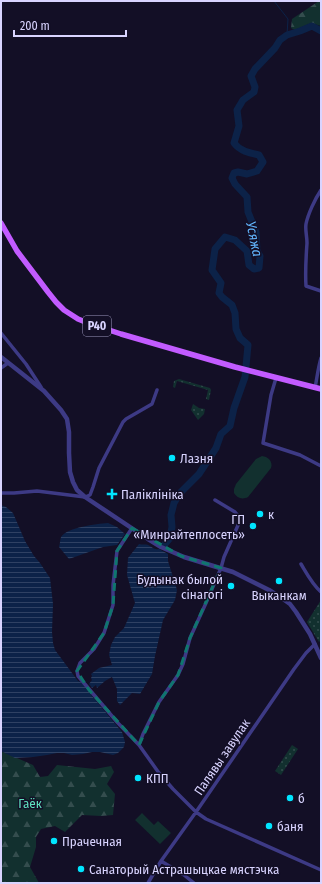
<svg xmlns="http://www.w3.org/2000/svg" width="322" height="884" viewBox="0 0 322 884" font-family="'Fira Sans Condensed',sans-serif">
	<defs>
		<pattern id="grass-dots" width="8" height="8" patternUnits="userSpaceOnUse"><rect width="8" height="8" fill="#12302f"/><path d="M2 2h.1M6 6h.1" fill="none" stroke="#344d4e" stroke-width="1.8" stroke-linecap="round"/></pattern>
		<pattern id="forest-firs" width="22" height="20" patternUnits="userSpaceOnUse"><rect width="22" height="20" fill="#12302f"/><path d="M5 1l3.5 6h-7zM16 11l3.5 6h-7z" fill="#344d4e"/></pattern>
		<pattern id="water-rules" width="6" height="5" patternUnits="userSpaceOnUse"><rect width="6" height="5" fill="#0c2248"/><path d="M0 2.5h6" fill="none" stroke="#2f4163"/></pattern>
	</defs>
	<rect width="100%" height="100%" fill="#130f26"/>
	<!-- grass -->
	<path fill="url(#grass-dots)" d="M179 379 210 388 211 390 209 400 206 399 208 390 177 381 175 388 173 387 174 381Z
		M193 404 199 408 205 409 204 414 198 420 191 410Z
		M321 600V640L319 642 307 622Z
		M292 745 298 749 281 775 275 771Z"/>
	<!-- forest -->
	<path fill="url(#forest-firs)" d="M319 1H321V26L311 23 295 30 291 28 292 19Z
		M1 751 33 765 40 777 48 776 57 765 95 769 111 766 114 772 107 784 115 794 113 815 101 816 82 815 65 832 55 826 41 829 36 837V847L30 867 39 883H1Z"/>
	<!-- garden -->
	<path fill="#12302f" d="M262 456C269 457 273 462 271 468L248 497C242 500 237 498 234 493V489L236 484 256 459Z
		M142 813 154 825 158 821 171 833 160 844 135 820Z"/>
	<!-- water -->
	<path fill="url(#water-rules)" d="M1 505 6 507 13 513 25 541 34 556 40 563 50 578 53 604 52 632 53 643 55 650 78 681C82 682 87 687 88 691L122 732 125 742 124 747 118 753 113 755 100 752H92L83 754 72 755 64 753H57L47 755 33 757 15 758 1 751Z
		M108 523 117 527 125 534 117 545 103 547 69 559 59 547C60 544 60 540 61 537 68 527 96 524 108 523Z
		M139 544C142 545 146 544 148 545 153 547 153 550 159 549L168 554V561L177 590 175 600 163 620 155 656 152 674 140 694 132 693 120 705 117 701V689L112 677 105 681 97 688 96 685 92 688 89 684 92 680 91 678 92 676 91 674 99 668 112 665 109 655 111 645 115 637 124 628 135 603 127 575 128 558Z"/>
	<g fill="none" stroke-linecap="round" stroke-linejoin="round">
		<!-- stream -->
		<path stroke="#0c2248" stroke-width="1" d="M274 1 288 19 287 35"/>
		<!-- river -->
		<path stroke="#0c2248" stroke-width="7" d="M165 544 170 538 172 527 171 515 174 503 180 493 199 474 216 448 221 434 230 426 234 408 245 377 248 345 240 338 236 329 235 313 232 305 222 297 219 293 221 283 212 270 215 249 225 237 235 240 247 251 249 265 254 269 259 268 260 256 257 251 256 232 248 212 247 197 235 184 232 178 234 173 238 172 247 174 257 171 263 162 259 155C249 153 240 151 234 143L239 126 237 110 243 100 254 92 255 87 251 76 255 69 275 48 280 40 287 35 300 31 312 26 321 31"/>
		<!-- minor -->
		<path stroke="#3d3a85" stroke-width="3.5" d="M321 190C315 199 308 214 306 224 305 230 307 236 307 243 306 257 305 271 306 286L321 291
			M1 333 26 364 41 387
			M1 368 8 363
			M276 378 271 395 263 443 300 455 321 466
			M315 388C317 378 318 368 321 358
			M1 493H14L37 491 85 497 90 495 93 487 99 468 123 422 126 419 152 404 157 390
			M132 528 117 551 113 585V605L104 633 94 649 80 663 77 671 78 676 117 722 139 745 159 773 173 789 196 812 206 819 321 870
			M301 564C307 574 312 584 321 592
			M139 745 143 734 159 702 178 675 183 664 190 638 206 603 221 568 224 557 239 523 240 518 235 512 215 500
			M161 861 184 875 194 883
			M148 883 161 861 196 812 294 669 306 653 315 644"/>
		<!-- tertiary -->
		<path stroke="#3d3a85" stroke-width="4.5" d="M1 357 44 391 61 410 67 419 69 432V453L70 472 73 482 77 490 85 497 148 539 161 547 184 557 233 572 269 590 283 599 290 604 296 612 310 634 321 658"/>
		<!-- primary -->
		<path stroke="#c25bff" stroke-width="5.5" d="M1 223 17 251 48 292 56 302 64 310 78 319 88 323 121 334 235 367 321 389"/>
	</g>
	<!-- marked area -->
	<path fill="none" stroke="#0f766e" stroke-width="3" stroke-dasharray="8 5" stroke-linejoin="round" d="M132 528 181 556 221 568 190 638 178 675 159 702 139 745 89 690 77 671 104 633 113 605 117 551Z"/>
	<!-- markers -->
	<g fill="#00e5ff" stroke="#130f26" stroke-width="1.5">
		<circle cx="172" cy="458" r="4"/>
		<path d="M110 488h4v4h4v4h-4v4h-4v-4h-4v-4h4z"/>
		<circle cx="260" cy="514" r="4"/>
		<circle cx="253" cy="526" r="4"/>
		<circle cx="279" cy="581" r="4"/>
		<circle cx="231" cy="586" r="4"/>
		<circle cx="138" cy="778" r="4"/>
		<circle cx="290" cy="798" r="4"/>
		<circle cx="269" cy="826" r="4"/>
		<circle cx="54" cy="841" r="4"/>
		<circle cx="81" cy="869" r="4"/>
	</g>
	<g text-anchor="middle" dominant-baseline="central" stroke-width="3" stroke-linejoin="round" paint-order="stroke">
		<!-- shield labels -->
		<rect fill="#130f26" stroke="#9e99be" stroke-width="1" x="83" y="316" width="28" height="20" rx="3"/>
		<g font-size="12" font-weight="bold" fill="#d9d4ff">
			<text x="97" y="326">Р40</text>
		</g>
		<!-- poi labels -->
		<g font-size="13" fill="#d9d4ff" stroke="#130f26" text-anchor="start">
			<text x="180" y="458">Лазня</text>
			<text x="121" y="494">Паліклініка</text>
			<text x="268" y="514">к</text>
			<text x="245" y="519" text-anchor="end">ГП<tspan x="245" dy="15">«Минрайтеплосеть»</tspan></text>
			<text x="223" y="579" text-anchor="end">Будынак былой<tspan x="223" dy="15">сінагогі</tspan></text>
			<text x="279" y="595" text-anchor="middle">Выканкам</text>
			<text x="146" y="778">КПП</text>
			<text x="298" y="798">б</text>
			<text x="277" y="826">баня</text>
			<text x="62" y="841">Прачечная</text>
			<text x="89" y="869">Санаторый Астрашыцкае мястэчка</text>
		</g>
		<!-- street labels -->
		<g font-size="13" fill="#d9d4ff" stroke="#130f26">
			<text transform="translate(222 757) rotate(-56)">Палявы завулак</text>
		</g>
		<!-- park labels -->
		<g font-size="13" fill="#5fe0c0" stroke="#130f26">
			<text x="30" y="803">Гаёк</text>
		</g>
		<!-- water labels -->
		<g font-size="14" font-style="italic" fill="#62b6ff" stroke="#130f26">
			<text transform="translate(254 239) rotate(78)">Усяжа</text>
		</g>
	</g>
	<!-- border -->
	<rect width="322" height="884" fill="none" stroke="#d9d4ff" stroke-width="4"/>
	<!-- scale -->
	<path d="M14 30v6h112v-6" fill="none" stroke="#d9d4ff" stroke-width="2"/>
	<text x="20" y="30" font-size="12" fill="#d9d4ff" stroke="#130f26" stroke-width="3" paint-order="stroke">200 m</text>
</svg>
